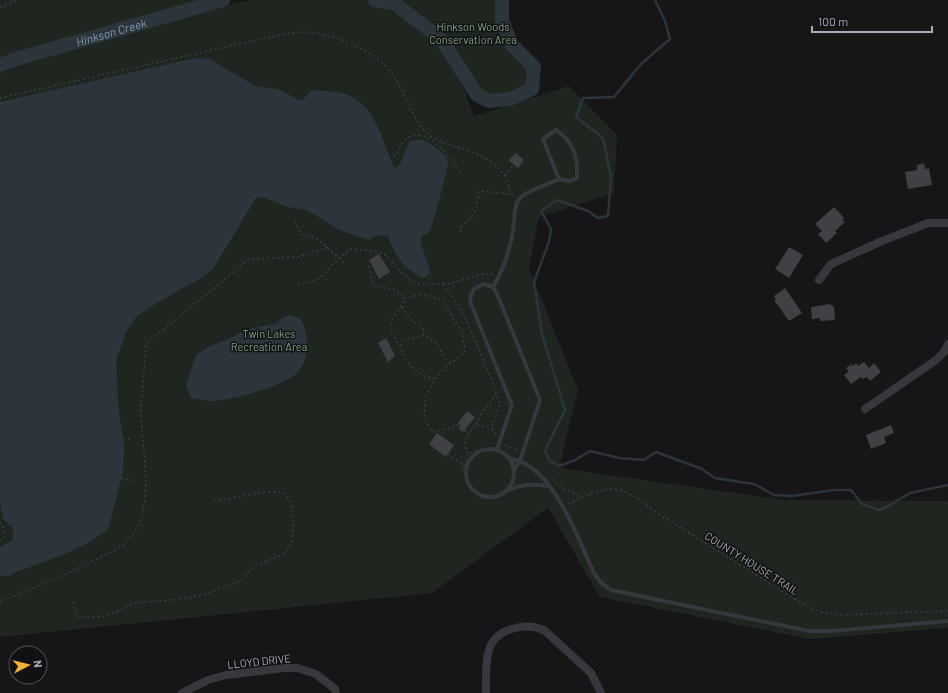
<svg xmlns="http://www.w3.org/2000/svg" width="948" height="693" viewBox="0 0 948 693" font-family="Barlow,sans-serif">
	<rect width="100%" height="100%" fill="#161618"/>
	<!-- green -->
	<path fill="#1e261f" d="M0 0H223L125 28 121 32 168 19 249 0H502V21L512 45 534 67 532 89 510 99 489 101 477 95 442 39 426 27 454 62 474 116 569 86 617 135 614 193 539 217 529 268 578 390 559 468 785 500 948 501V628L810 639 600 597 548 508 432 593 0 637V73L54 50 81 43 74 42 0 65Z"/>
	<!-- water -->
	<path fill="#2c353c" d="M195 58 210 59 255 86 277 89 302 101 311 90C324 91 342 91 353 97 377 112 384 144 394 168L400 164 409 142C419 138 424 140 432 145 437 149 446 154 448 161 449 166 433 225 429 233L421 236V244L431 273 422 279 404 266 395 253 388 236 376 235 370 240 339 230 307 210 288 207 262 197 256 198 213 269 199 279 157 303 136 317 127 330 116 360 118 403 124 448 123 471 109 527C88 550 38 562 8 576H0V547L13 540V528L3 519 0 501V102Z
		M289 315 301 319C310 336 311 365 292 377 277 387 227 402 209 401 203 400 197 399 191 398L186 385 196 355 208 347 227 340 245 330 278 323 280 319Z"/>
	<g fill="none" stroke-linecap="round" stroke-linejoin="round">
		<!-- stream -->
		<path stroke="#2c353c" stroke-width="2.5" d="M655 0 665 21 670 39 641 64 614 97 583 98 576 117 603 138 611 177 608 216 598 218 588 211 557 200 541 211 551 229 549 242 534 282 542 334 565 410 545 451 550 461 559 466 575 460 590 451 619 458 644 460 656 452 702 469 715 478 754 484 774 495 792 496 834 490H851L862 504 879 510 890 505 910 493 948 485"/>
		<!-- river -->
		<g stroke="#2c353c" stroke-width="14">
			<path d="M375 0 394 3 441 39 477 95 489 101 510 99 532 89 534 67 512 45 502 21V0"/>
			<path id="s1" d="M0 65 16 59 223 0"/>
		</g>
	</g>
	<!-- building -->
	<path fill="#404145" d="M515 153 524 160 518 168 509 161Z
		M924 163 925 169 929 168 932 185 908 189 905 172 917 170V165Z
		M834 207 844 218 842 220 845 222 835 231 837 233 826 243 818 234 822 231 815 224Z
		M789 247 803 255 789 278 775 269Z
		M379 254 390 272 379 279 369 260Z
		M785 288 802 313 789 321 774 300 776 299 774 296Z
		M830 304 834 307 835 320 820 321V318L812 319 811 307Z
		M386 338 395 356 388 362 378 343Z
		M864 362 869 368 874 363 881 372 870 381 867 377 863 379 861 377 851 384 844 375 849 371 846 368 852 364 853 366 856 363 858 366Z
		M467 411 475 417 463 432 458 428 460 425 458 423Z
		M891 425 894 433 884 437 886 443 871 449 866 435Z
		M437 433 454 445 446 457 429 444Z"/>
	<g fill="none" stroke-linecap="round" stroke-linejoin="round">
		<!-- path -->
		<path stroke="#3d3f44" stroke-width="1.5" stroke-dasharray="2 3" stroke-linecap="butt" d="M0 7 19 0
			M0 98 279 35C287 34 296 32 304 32 333 33 378 51 394 76 406 94 411 118 427 133 435 141 446 144 457 147 474 152 496 160 505 177 508 182 509 188 511 194L515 195
			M374 161 396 155C400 148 402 140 409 137 429 127 452 160 460 173
			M505 176 514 164
			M295 221 301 234 316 238 345 263
			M460 232 462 225C477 215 476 208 479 191L511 194
			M369 266 373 285 395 290 405 298
			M298 285 319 279 334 263 350 249 368 250 384 254 412 282 422 284H448L482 274H493
			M442 285C465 304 488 373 500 403L491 429
			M402 307 410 319 423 328 424 335
			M401 346 404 340 424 335 438 345 444 357 450 363
			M435 379C417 375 405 364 401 346L399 345C397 340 393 336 391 331 387 317 403 310 405 298L422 294 442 300 463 334 465 351C460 358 452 361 446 367 429 381 414 414 433 432L451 428 455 424 469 433
			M476 424 482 413 496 394
			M123 440 131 439
			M505 445 518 451
			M448 454 467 467
			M468 454C461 437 468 437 476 424L492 429 496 434
			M462 471 468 454 475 450
			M121 478 136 481
			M552 479 562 488 576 494 580 498
			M568 504C609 485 617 481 654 511L798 601 820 612 842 615 948 611
			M0 522 3 527 4 537 0 541
			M0 602C33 588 66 575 97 559 109 553 122 548 130 538 157 507 141 448 141 411 142 388 145 366 146 344L249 259 298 257 328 247
			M73 602 77 616C92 619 107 617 121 610 126 608 130 604 135 603 150 601 165 601 180 599 200 596 223 590 241 580 245 577 247 572 251 569 261 560 279 560 288 549 296 539 296 499 283 493 270 488 229 500 214 501"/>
		<!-- service -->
		<path stroke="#37383d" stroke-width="4" d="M493 287C504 268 512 244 514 222 515 214 514 204 520 198 528 190 548 185 559 179L543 139 556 130C574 142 578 157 577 178L570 181 559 179
			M466 473a24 24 0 1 1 48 0a24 24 0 1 1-48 0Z
			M497 450 512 405 471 304 470 297 474 289 484 284 493 287 497 294 540 400 520 461 515 469
			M511 459C549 465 572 524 586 555 590 563 593 574 599 580 602 584 607 587 611 590L809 631H832L948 621
			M509 490C521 484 536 484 549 486"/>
		<!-- minor -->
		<path stroke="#37383d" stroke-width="8" d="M819 280 831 264 882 241 928 223H948
			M865 409 936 360 945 351 948 344
			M182 693 208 680 226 675 284 668H298L316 674 335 689 336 693
			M486 693C486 680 485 662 489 650 495 628 526 622 544 630L591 673 601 693"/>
	</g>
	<g text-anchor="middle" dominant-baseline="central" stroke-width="3" stroke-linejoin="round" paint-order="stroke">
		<!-- park labels -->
		<g font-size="11" fill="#7fa381" stroke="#111113">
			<text x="473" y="26">Hinkson Woods<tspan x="473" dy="13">Conservation Area</tspan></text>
			<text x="269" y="333">Twin Lakes<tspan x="269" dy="13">Recreation Area</tspan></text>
		</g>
		<!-- street labels -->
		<g font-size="11" fill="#a8adb8" stroke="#111113">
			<text transform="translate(752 563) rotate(32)">COUNTY HOUSE TRAIL</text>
			<text transform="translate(259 661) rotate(-6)">LLOYD DRIVE</text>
		</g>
		<!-- water labels -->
		<g font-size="12" font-style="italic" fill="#7f9bb3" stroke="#111113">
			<text stroke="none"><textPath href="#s1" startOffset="116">Hinkson Creek</textPath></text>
		</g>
	</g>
	<!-- north arrow -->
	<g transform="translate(28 665) rotate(83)"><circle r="19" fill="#111113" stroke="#4d4f55"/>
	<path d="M0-3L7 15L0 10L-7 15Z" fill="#f2b134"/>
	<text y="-6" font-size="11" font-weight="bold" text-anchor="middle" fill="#a8adb8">N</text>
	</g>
	<!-- scale -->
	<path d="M812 26v6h120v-6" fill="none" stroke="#a8adb8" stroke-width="2"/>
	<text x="818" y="26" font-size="12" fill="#a8adb8" stroke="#111113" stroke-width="3" paint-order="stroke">100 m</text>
</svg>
